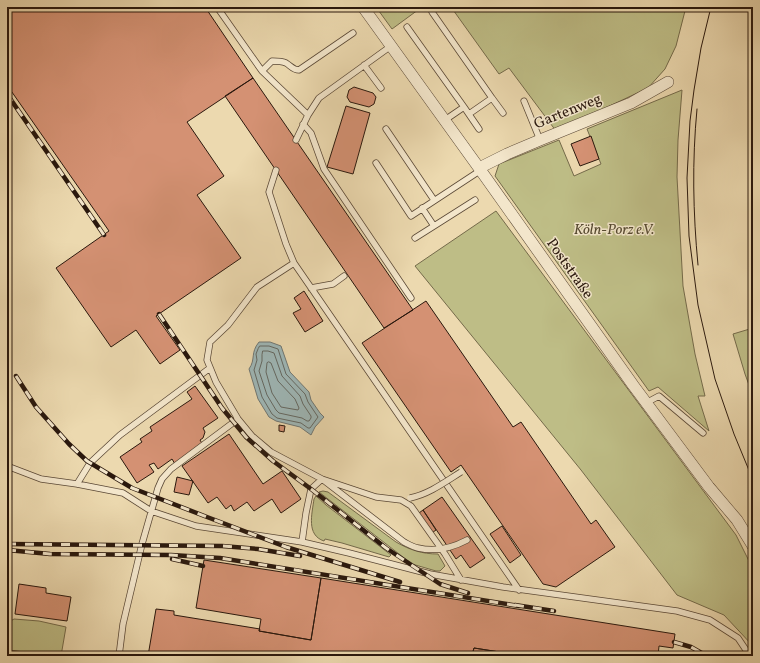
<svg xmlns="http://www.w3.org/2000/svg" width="760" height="663" viewBox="0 0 760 663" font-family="Vollkorn,serif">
	<rect width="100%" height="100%" fill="#ecd9af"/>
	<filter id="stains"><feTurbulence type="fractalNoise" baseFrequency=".005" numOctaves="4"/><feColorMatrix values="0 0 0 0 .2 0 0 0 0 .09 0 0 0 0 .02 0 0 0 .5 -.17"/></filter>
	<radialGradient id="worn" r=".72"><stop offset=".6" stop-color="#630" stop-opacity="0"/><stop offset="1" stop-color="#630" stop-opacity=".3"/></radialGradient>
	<!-- green -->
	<path fill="#bebd86" stroke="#746a4a" d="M376 7H422L392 29Z
		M451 7H686L676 46 665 69 648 88 556 131 509 68 499 74Z
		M682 90 678 140 677 177 683 286 695 354 705 396H698L709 431 658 387 649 391 495 176 499 164 559 140 574 176 601 164 587 129Z
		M496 211 736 535 753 569V646L724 615 677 595 581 470 415 266Z
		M753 328V396L745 374 733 334Z
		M323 491 328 492 396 542C410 550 422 554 438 554L445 566 440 571H436L412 564 319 492Z
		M316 496 326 505 391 555 389 557 342 543 325 539 324 541C306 535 312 514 314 499Z
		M14 619 39 621 66 627 61 656H7V623Z"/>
	<!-- water -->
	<path fill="#9eb7b7" stroke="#707773" d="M259 342H270L281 346 290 372 309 392 311 400 320 413 324 417 315 427 311 435 300 427 276 421 269 417 258 399 249 369C256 359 250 353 259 342Z"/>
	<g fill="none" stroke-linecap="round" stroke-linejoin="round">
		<!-- shore -->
		<path stroke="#646862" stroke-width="1" d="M260 346H269L278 349 286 374 305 394 308 402 318 417 310 428H308L301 423 277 418 272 414 262 397 254 370 257 360 256 354 258 349Z
			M263 351H268L274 353 282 376 300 396 303 404 311 416V418L309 421H307L302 418 279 413 276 410 267 395 259 371 262 361V355Z
			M269 362 271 363 278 381 295 399 299 408 298 410 281 407 272 393 266 372 267 363Z"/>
	</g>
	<!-- building -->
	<path fill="#d49173" stroke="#2a180d" d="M7 7H205L253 78 187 122 224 176 197 195 241 258 156 316 180 350 160 364 136 330 111 347 56 268 109 231 7 85Z
		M253 78 413 310 384 328 225 96Z
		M354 87 373 93 376 97 374 104 369 107 350 102 347 97 349 90Z
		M346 106 370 113 353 174 327 167Z
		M591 136 599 159 580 166 571 144Z
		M304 291 323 321 305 332 293 313 301 309 294 298Z
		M426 301 513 427 521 422 591 524 596 520 615 547 556 587 543 584 461 465 451 472 362 343Z
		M195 386 218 418 203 428 205 432 203 438 200 440 203 445 175 464 172 459 158 469 154 463 149 465 154 472 137 483 120 457 142 442 140 439 152 431 150 427 192 399 187 392Z
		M279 425 285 426 284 432 279 431Z
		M229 434 263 484 282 471 301 499 281 513 272 499 254 511 247 502 234 511 231 505 226 509 217 497 208 503 182 466Z
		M177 477 193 481 189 495 174 492Z
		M442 497 485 558 470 568 461 555 456 559 423 510Z
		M423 510 436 530 429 535 415 516Z
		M502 526 521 555 510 563 490 534Z
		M204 560 321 578 311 640 259 631 261 619 196 608Z
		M321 578 675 634 673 648 659 646 658 656H525L474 648 472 655 471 654V656H148L156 609 174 611V615L260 629 259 631 311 640Z
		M19 584 46 588V593L71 597 67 621 15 614Z
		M474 648 525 656H481L472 655Z"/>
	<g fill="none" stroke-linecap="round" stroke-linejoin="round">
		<defs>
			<path id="lane" d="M217 7 262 71 308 115
				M432 12 492 98 469 114
				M407 27 464 107 445 120
				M364 65 381 88
				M262 71 272 61C277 61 282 61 286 63 291 66 293 70 299 70L353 33
				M492 98 503 113
				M524 101 540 140
				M464 107 479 129
				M303 124 311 133 324 169 411 298
				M386 129 434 200
				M296 140 308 115 319 98 391 46
				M376 163 411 216 481 170
				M276 170 269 192 286 244 294 263 257 287 228 325 210 342 207 360 216 382 238 419 252 436 271 452 322 479 404 542C408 544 413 547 418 548 435 552 452 548 467 540
				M422 208 434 226 475 200
				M415 238 434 226
				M294 263 519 590
				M311 288 333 284 344 276
				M646 403 659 396 703 433
				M7 466 41 479 77 484 123 493 151 511 196 526 302 542 349 553 430 574 503 587 677 611 710 620 738 638 750 656
				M77 484 90 463 120 435 210 368
				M302 542 306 513 311 489 322 479 376 497 401 500 411 506 445 554 461 580
				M7 653 33 656
				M119 656 123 624 142 544 158 488 162 479 171 469 238 419"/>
			<path id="street" d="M363 7 479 168 633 385 709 487 737 520 753 546
				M479 168 507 154 540 140 631 103 668 82"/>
		</defs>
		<!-- lane casing -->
		<use href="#lane" stroke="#5a4836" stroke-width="7"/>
		<!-- street casing -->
		<use href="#street" stroke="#5a4836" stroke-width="12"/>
		<!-- lane -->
		<use href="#lane" stroke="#f3e6cb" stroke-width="5.5"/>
		<!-- street -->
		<use href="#street" stroke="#f3e6cb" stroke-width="11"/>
		<!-- tram -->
		<path stroke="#2a180d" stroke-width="1" d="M711 7 701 48 694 90 690 121 687 178 689 236 698 305 715 379 734 434 753 480
			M697 109C692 161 693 213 698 265"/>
		<defs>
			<path id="rail" d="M7 94 104 235
				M159 314 222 408 246 437 273 461 311 489 386 548 440 584 468 593
				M16 376 36 407 69 444 87 461 132 488 207 517 286 547 400 582
				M7 544 222 546 258 549 300 556
				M7 550 50 554 171 555 220 558 519 606
				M172 559 203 566
				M515 605 554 611
				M674 642 691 647 707 656"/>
		</defs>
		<!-- rail casing -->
		<use href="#rail" stroke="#2a180d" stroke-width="4.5"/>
		<!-- rail -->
		<use href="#rail" stroke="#f3e6cb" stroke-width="3" stroke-dasharray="9" stroke-linecap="butt"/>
		<defs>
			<path id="lane-bridge" d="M410 498C429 494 445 482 461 472"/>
		</defs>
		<!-- lane-bridge casing -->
		<use href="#lane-bridge" stroke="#5a4836" stroke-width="7" stroke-linecap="butt"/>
		<!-- lane-bridge -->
		<use href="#lane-bridge" stroke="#f3e6cb" stroke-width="5.5"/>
	</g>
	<g text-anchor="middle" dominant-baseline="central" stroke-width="3" stroke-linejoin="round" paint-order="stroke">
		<!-- street labels -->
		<g font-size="15" fill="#2a180d" stroke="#f3e6cb">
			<text transform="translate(568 112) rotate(-22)">Gartenweg</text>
			<text transform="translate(569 269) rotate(55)">Poststraße</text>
		</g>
		<!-- park labels -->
		<g font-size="15" font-style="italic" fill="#564a31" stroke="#f3e6cb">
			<text x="614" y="230">Köln-Porz e.V.</text>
		</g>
	</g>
	<!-- margin -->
	<rect width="760" height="663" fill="none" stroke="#ecd9af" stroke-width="24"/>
	<rect x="8" y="8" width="744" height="647" fill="none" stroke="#2a180d" stroke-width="2"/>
	<rect x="12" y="12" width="736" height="639" fill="none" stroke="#2a180d"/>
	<rect width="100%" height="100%" filter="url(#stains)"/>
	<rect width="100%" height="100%" fill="url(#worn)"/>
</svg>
